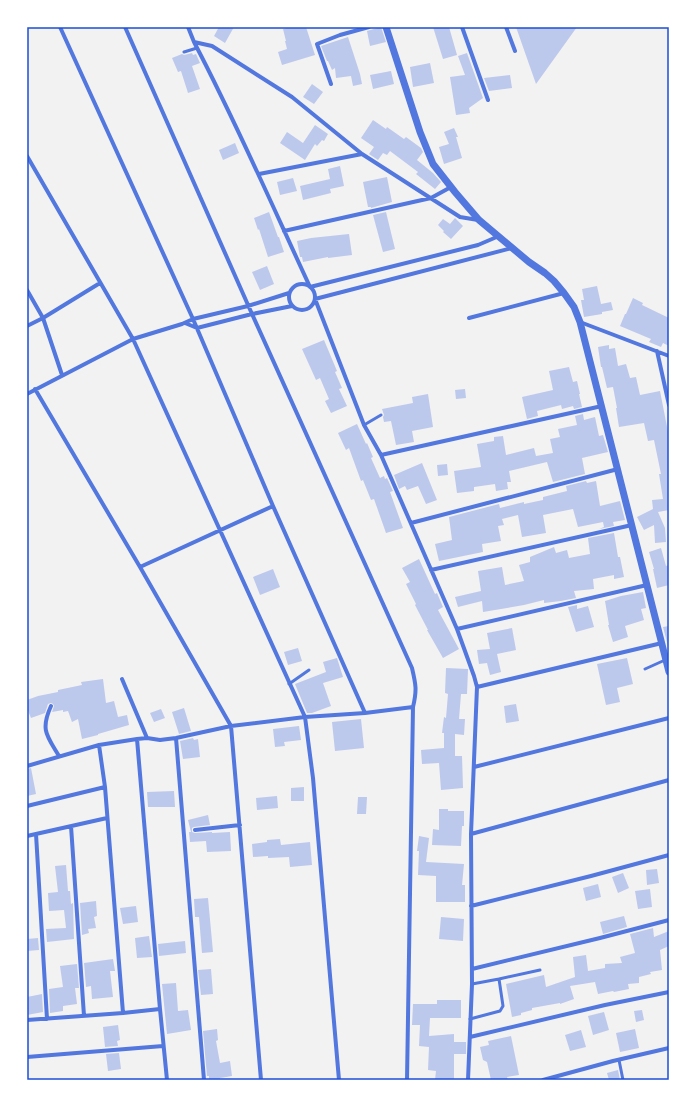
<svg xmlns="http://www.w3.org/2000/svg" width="696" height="1107" viewBox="0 0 696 1107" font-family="Mulish,sans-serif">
	<rect width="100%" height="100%" fill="#f2f2f2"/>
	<!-- building -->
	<path fill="#bdc9ec" d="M219 27H234L225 43 214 36Z
		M290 27H306L315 55 282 65 278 52 287 49 285 41H286L283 29Z
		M381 27 386 42 370 46 367 31Z
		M433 27H449L457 55 443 59Z
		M516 27H577L536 84Z
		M348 37 360 74 362 84 353 86 351 76 336 78 335 68 332 70 328 61H327L321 46Z
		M192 53 193 55 196 54 200 63 192 66 200 89 188 93 181 71 178 72 172 58 182 54 184 55Z
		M467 53 483 98 469 108 470 113 456 115 450 77 465 75 458 56Z
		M430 63 434 83 413 87 410 67Z
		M391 71 394 84 373 89 370 75Z
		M510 75 512 88 489 91 484 78Z
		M312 84 323 92 314 104 303 97Z
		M373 120 386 129 387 127 404 139 406 137 421 148 423 152 417 160 433 173 441 182 435 189 416 174 418 172 390 151 387 155 383 153 378 160 369 154 374 147 361 138Z
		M315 125 328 134 324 141 322 140 317 146 315 144 305 160 280 143 287 132 303 143Z
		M454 128 458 137H456L462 158 444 164 439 147 449 144 444 132Z
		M235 143 239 153 223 160 219 150Z
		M340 166 344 186 330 189 331 193 303 200 300 186 330 179 328 169Z
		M387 177 392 202 371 208V207H368L363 182Z
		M293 178 297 191 280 195 277 182Z
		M269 212 278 237H279L284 252 268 257 259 229 258 230 254 218Z
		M386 212 395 249 383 252 373 215Z
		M455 218 463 226 451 239 443 232 444 231 438 225 443 219 450 224Z
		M349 234 352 255 328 258V257L303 262 302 257H300L297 241 311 238Z
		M267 266 274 284 260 290 252 272Z
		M597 286 601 304 611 302 613 310 602 312V314L584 317 581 300H584L582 289Z
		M633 298 643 303 642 305 669 318V346L663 343 661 347 649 342 651 339 620 326 625 314H626Z
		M324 340 337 371 335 372 342 388 339 389 347 406 331 413 325 401 329 399 320 378 316 380 302 349Z
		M609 345V349L615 348 618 366 626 364 630 378 636 377 640 395 660 391 669 437V510L658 512 665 528 666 542 655 543 654 525 644 530 637 517 653 509 652 500 663 499 659 474H661L654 440 648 441 644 423 619 427 616 408H617L613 387 607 388 602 367H601L598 347Z
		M569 367 573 382 577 381 580 394H579L582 407 574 409 573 406 562 409 561 405 537 411 538 416 527 419 522 397 553 390 549 371Z
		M465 389 466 398 456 399 455 390Z
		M428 394 433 427 412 431 414 442 396 445 391 421 384 422 383 417 384 415 382 409 413 403 412 397Z
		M583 414 584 420 595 417 599 436 603 435 608 452 582 458 585 474 553 482 547 462 509 471 511 482H507L508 489 496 491 495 484 474 487V491L457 493 454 471 481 467 477 444 494 441V437L503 436 506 455 534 448 536 456 553 453 550 439 560 437 558 429 577 425 575 416Z
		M357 424 366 444 367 443 373 457 371 458 380 478 384 476 385 479 387 478 393 491 390 492 403 528 386 533 374 499 371 500 363 480 361 481 349 448 346 450 338 433Z
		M422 463 437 500 426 504 418 486 407 490 405 486 399 489 394 475Z
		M447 464 448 475 438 476 437 465Z
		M586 481 587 483 596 481 600 506 620 501 625 520 613 522 614 526 599 529 604 527 603 522 578 527 573 509 543 515 546 533 522 537 518 515 502 519 504 525 498 526 501 541 482 544 483 552 439 561 435 544 452 540 449 517 499 504 500 508 524 502V504L543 500V497L567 491 566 486Z
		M614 533 618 557H620L624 577 614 579V575L593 579 594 589 574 591 576 598 561 601 544 603V600L524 605 483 612 482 601 458 607 455 597 481 591 478 571 502 567 505 585 524 581 519 565 530 562V557L554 547 556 553 567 550 569 558 590 554 588 538Z
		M661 548 666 566 669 565V585L657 588 653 569H654L649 552Z
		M419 559 435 594 437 593 443 607 438 610 459 649 443 658 427 630H428L415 605 416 604 406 584 410 582 402 568Z
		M273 569 280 587 260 595 253 577Z
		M643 592 646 608 641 609 644 620 625 626 628 637 613 642 608 625H609L605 601 621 596Z
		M577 605V609L588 606 594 627 576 632 568 607Z
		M669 626V650L663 627Z
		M512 628 516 650 497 654 501 672 490 675 487 663 479 664 477 650 490 649 487 633Z
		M298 648 302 661 288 665 284 652Z
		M337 658 343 677 323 683 331 706 312 713H307L295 684 326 672 323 662Z
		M627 658 633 684 617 688 620 702 606 705 597 664Z
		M446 668 468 669V670L467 694H461L459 719H465L464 735 455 734V756H462L463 788 441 790 439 763 422 764 421 750 444 748V733H442L444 717 446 718 448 694 445 693Z
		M103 679 106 703 114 701 118 717 127 715 129 725 98 734V735L82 739 78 719 72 722 68 711 63 712V710L52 712 54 706 53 704 51 703 48 704 45 713 31 718 27 708V700L38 696 58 692V690L82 685 81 682Z
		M516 704 519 721 506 723 504 706Z
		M184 708 191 731 179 734 172 712Z
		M161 709 165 718 154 722 150 713Z
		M361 719 364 748 335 751 332 722Z
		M299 726 301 740 284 742 285 746 275 747 273 729Z
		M193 738 194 740 198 739 200 757 183 759 180 741Z
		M31 768 36 794 27 796V769Z
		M304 787V801H291V788Z
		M174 791 175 807H148L147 792Z
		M277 796 278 808 257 810 256 798Z
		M358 797H367L366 814H357Z
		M439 809H448V811H464V826H462L461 846 432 845 433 829 439 830Z
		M208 815 210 825 194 827 192 828V832L195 833 212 832V833L230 832 231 851 207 852 206 841 190 842 189 832H191L188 820Z
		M419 836 429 838 426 862 464 864 462 885H465V902H436V876L418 875 419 851H417Z
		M280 839 281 845 310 842 312 865 290 867 289 857 268 858V856L253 857 252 844 267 842V840Z
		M66 865 68 891H70L71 904 73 903 74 939 47 942 46 929 66 928 64 910 49 911 48 893 58 892 55 866Z
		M657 869 659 883 647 885 646 870Z
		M623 873 629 888 618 893 612 877Z
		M598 884 601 897 586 901 583 888Z
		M650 889 652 907 638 909 635 891Z
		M208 898 213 952 202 953 199 917H195L194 899Z
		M96 901 97 916 94 917 96 928 88 929 89 933 82 935 80 903Z
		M136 906 138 922 123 924 120 908Z
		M624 916 627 927 603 934 600 922Z
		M441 917 464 919 463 941 439 939Z
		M653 928 654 937 669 931V946L660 950 662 970 650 972 651 974 639 977V983L628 984 629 989 614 992 613 991 598 994 595 982 570 986 574 999 560 1004V1003L532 1008V1010L521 1013V1015L512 1017 506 984 544 975 546 987 575 977 573 957 586 955 588 971 605 968V964L622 963 620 957 635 953 630 934Z
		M149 936 152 957 137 958 135 938Z
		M38 938 39 950 27 951V939Z
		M185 941 186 953 159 956 158 944Z
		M113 959 115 971H110L113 997 92 999 91 986 86 987 84 963Z
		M77 964 79 988H75L77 1004 63 1006V1011L50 1013 49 989 63 987 60 966Z
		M211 969 213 994 201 995 198 970Z
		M176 983 178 1011 188 1010 191 1030 167 1034 162 984Z
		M42 994 43 1012 27 1015V997Z
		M437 1000H461V1018H430L429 1036 454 1034V1042H466V1054H454V1080H435L436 1071 428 1070 429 1047 419 1046 420 1025H412L413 1004H437Z
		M642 1010 644 1020 636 1022 634 1011Z
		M604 1012 609 1030 593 1035 588 1016Z
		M118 1025 120 1040 117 1041 118 1046 105 1047 103 1027Z
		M217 1029 218 1040 216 1041 220 1063 230 1061 232 1076 220 1078V1080H209V1076H207L203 1031Z
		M635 1029 639 1048 620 1052 616 1033Z
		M581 1030 586 1047 570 1051 565 1035Z
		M511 1036 519 1075 507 1077 508 1080H491L487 1062 483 1060 480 1047 489 1045 488 1041Z
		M119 1053 121 1069 108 1071 106 1054Z
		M618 1070 620 1080H609L607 1073Z"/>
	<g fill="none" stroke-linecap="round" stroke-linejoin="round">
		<!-- service -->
		<path stroke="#5277de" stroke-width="3" d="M184 52 197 48
			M364 425 381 415
			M645 669 665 660
			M289 684 309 670
			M499 979 540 970
			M470 1019 500 1011 503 1006 499 979 472 984
			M619 1060 623 1080"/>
		<!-- minor -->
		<path stroke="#5277de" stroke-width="4" d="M60 27 193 319 273 506 365 713
			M125 27 252 314 412 668C416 685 417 690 413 707L407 1080
			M188 27 194 42C236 122 272 205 310 287L478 245 499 236
			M462 27 488 100
			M506 27 515 51
			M194 42 212 46 292 97 362 154 460 217 478 220
			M331 84 317 44 340 35 369 27
			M27 156 133 339 305 717 313 778 339 1080
			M259 174 362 154
			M284 231 431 198 451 187
			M289 297a13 13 0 1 1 26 0a13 13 0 1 1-26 0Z
			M27 290 43 318 62 375
			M469 318 564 293
			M580 322 669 356
			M185 323 197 328 252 314 292 306
			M27 326 43 318 100 283
			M657 351 669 405
			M35 389 140 567 231 726 261 1080
			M27 394 133 339 182 324 193 319 248 306 289 293
			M381 455 602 406
			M411 523 618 469
			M140 567 273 506
			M431 570 632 525
			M457 629 647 585
			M122 679 147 738
			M477 687 662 643
			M51 706C40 730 47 736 59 756
			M176 738 204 1080
			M137 739 160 1009 167 1080
			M99 745 105 787 123 1013
			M27 766 99 745 137 739 147 738 160 740 176 738 231 726 305 717 365 713 413 707
			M474 767 669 718
			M27 806 105 787
			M71 826 84 1016
			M195 830 240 825
			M36 834 47 1019
			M471 834 669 780
			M27 836 107 818
			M471 906 591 876 669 855
			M472 969 600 938 669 920
			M27 1020 123 1013 160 1009
			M470 1037 605 1005 669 992
			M27 1057 163 1046
			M468 1080 472 984 471 834 477 687 474 676 457 629 381 455 364 425 315 299 512 248
			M543 1080 613 1061 669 1048"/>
		<!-- tertiary -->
		<path stroke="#5277de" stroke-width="7" d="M386 27 420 132 433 164 455 192 479 220 529 262 545 273 554 281 564 293 574 307 580 322 669 672"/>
	</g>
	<!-- border -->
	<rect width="696" height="1107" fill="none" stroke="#ffffff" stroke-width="56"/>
	<rect x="28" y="28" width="640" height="1051" fill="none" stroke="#1d4ed8" stroke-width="1.5"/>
</svg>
